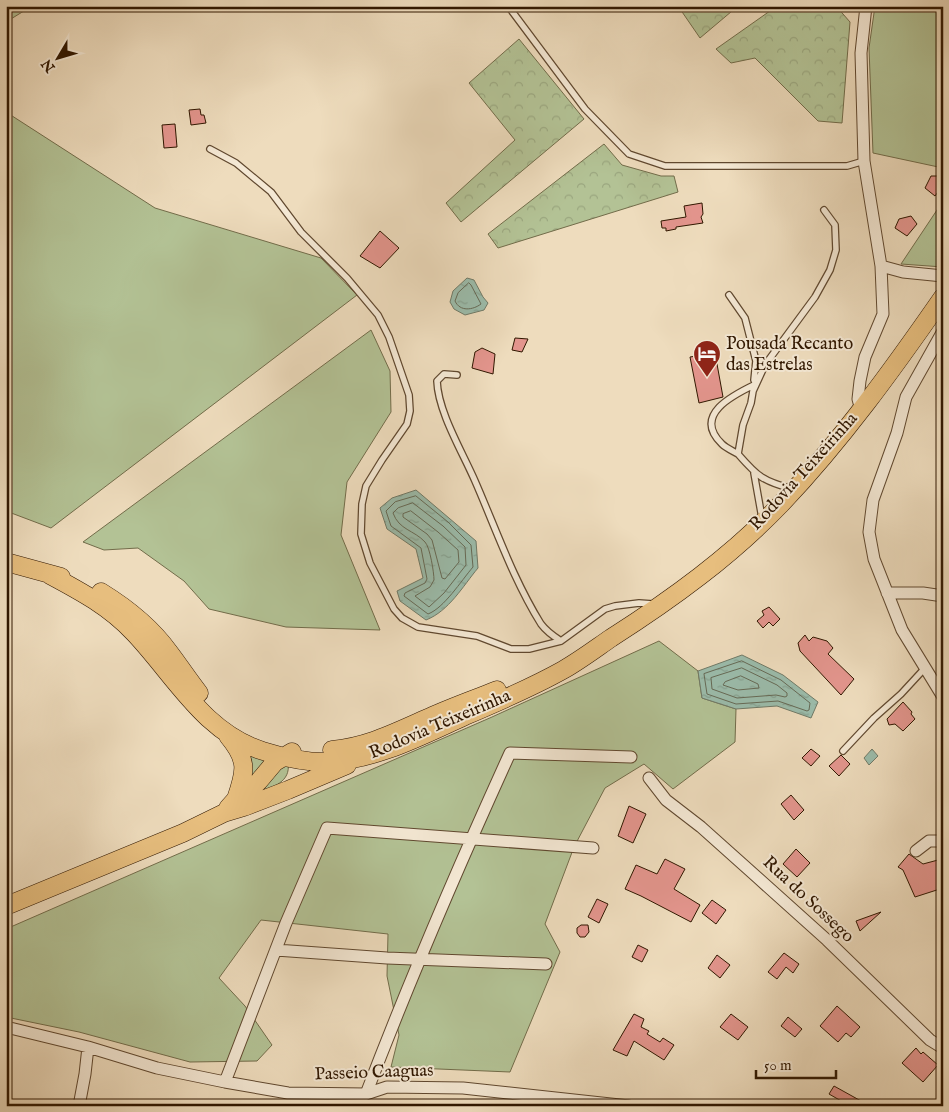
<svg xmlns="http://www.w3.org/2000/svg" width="949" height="1112" viewBox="0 0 949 1112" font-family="'IM FELL English',serif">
	<defs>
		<pattern id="forest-crowns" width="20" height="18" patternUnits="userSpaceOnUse" patternTransform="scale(1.25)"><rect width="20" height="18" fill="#b3c295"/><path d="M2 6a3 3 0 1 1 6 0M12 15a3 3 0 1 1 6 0" fill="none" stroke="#9aa67f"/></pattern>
		<pattern id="water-ripples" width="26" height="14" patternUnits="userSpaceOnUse" patternTransform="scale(1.25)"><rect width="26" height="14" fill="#9bbcab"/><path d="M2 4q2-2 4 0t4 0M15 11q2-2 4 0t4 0" fill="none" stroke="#86a191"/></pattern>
	</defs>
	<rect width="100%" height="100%" fill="#eedcbd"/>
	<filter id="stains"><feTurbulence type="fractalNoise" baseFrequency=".004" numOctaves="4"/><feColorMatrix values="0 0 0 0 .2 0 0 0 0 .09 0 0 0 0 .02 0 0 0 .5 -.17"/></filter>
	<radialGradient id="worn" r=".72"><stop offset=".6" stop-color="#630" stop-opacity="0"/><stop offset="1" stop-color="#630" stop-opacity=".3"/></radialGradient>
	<!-- grass -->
	<path fill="#b3c295" stroke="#726c4a" d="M6 6H32L6 22Z
		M875 6H943V168L873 153 869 48Z
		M6 112 155 208 321 258 357 295 51 528 6 511Z
		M943 201V267L901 264Z
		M371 330 390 371 391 412 347 482 341 535 380 630 286 627 209 609 184 581 138 548 104 550 83 542Z
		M659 641 698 671 702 698 736 709 735 742 673 789 644 764 605 788 574 847 545 924 560 952 510 1072 391 1067 399 1035 387 976 388 934 261 920 219 978 245 1006 272 1045 257 1061 190 1062 79 1032 6 1017V929L492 717Z
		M245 749 270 759 250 783Z
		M288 763C291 782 273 787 259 792L268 779Z"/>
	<!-- forest -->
	<path fill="url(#forest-crowns)" stroke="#726c4a" d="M678 6H738L700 38Z
		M777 6H836L850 22 842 123 818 121 755 58 731 63 716 49Z
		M519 39 584 119 461 222 446 203 515 140 469 83Z
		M604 144 622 165 661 176H674L678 192 498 248 488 234Z"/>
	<!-- water -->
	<path fill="url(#water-ripples)" stroke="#707a67" d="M467 278 474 280 483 297 488 303 484 310 465 315 454 309 450 302 453 291Z
		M416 490 476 541 478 568C463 586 449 611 426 620L400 601 397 591 423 578 416 549 387 529 380 508 392 498Z
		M742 655 783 675 818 702 811 718 777 706 736 709 702 698 698 671Z
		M872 749 878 756 869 765 864 758Z"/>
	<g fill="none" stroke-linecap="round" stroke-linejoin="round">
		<!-- shore -->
		<path stroke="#666a56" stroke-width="1" d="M469 283 471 285 481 304C473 310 460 312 455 301L458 293Z
			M416 496 448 522 471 545 473 567C461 581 444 608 428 614L404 596 405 593 425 583 427 579 421 548 391 526 386 511 395 502Z
			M413 503 443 526 465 547 466 565 444 593 429 607 415 596 430 587 434 580C434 573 430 547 425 542 414 530 399 530 393 513L398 508Z
			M411 511 438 532 458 550 459 562 445 579 442 578 432 540 427 534 403 517V514Z
			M742 661 781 680 810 703 809 710 807 711 778 701 736 704 707 694 704 674Z
			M742 668 777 685 787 693V696L785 697 776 695 737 698 712 689 711 678Z
			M741 676 758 684 759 688 738 690 723 685 725 682Z"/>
	</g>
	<!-- building -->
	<path fill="#e3958d" stroke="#301700" d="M200 109 201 115H204L206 123 191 125 189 110Z
		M175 124 177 147 164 148 162 125Z
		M931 176H943V185L935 196 925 188Z
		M702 203 703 214 701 217 703 223 676 227V229L666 231V228H662L661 221 686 217 684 206Z
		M911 216 917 224 907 236 895 228 899 219Z
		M380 231 399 248 380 268 360 256Z
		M515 338 528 339 522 352 512 350Z
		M482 348 495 354 493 374 472 368 475 352Z
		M715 353 723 397 699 403 690 357Z
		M769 607 780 619 773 626 769 622 763 628 757 621 764 615 762 611Z
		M805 635 809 641 813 637 827 641 833 648 828 654 854 679 841 695 800 651 798 643Z
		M903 702 912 712 911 714 915 719 903 731 895 724 889 725 887 719Z
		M811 749 820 756 811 766 802 758Z
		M841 755 850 764 839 776 829 766Z
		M791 795 804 810 794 820 781 804Z
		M629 806 646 814 633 843 618 836Z
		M796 849 810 863 797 877 783 864Z
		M909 854 923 864 938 860 943 874V888L915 897 903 870 898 867Z
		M665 859 685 869 674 889 700 905 691 922 641 896 625 889 636 865 657 874Z
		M597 899 608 904 599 923 588 917Z
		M712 900 726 910 716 924 702 913Z
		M881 912 860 931 856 921Z
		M581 925H588L589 932 585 937H580L577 933V928Z
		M638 945 648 950 642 962 632 957Z
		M784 953 799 964 793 973 786 967 777 979 768 972Z
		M717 955 730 965 720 978 708 968Z
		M837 1006 860 1027 851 1037 846 1033 838 1042 820 1026Z
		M634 1014 644 1019 641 1027 649 1031 647 1034 660 1042 663 1038 674 1045 664 1060 634 1041 627 1056 613 1050Z
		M731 1014 748 1027 738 1040 720 1027Z
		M788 1017 802 1029 795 1037 781 1026Z
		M916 1048 921 1054 923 1052 938 1065 923 1082 902 1063Z
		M834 1086 870 1106H850L829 1094Z"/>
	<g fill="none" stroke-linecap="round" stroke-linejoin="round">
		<defs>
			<path id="service" d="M508 6 585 109 629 154 665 166H847L864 161
				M210 149 236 163 271 192 301 232 347 278 378 315 389 337 409 395 410 411 407 424 382 460 366 486 362 504 361 534 370 563 394 609 402 618 418 627 477 636 511 649H529L561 641 605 609 615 606 639 603 653 604
				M729 295 745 318 756 361 754 380 756 384C733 395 692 415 722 444 726 448 733 451 738 454
				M457 375 444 374 437 381C438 412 463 453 475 481 496 529 513 579 541 624 547 632 553 636 561 641
				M754 473 762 518
				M792 489C763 481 758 477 738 454L743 425 751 403 753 391 765 365 815 297 830 270 836 250 835 225 824 210
				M843 751 874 718 901 694 925 668"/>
			<path id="minor" d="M881 266 903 272 943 276
				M943 331 906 397 897 433 873 500 869 532 874 559 902 630 943 697
				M861 410 858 399 860 381 865 357 883 314 881 266 864 161 861 53 866 6
				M887 593H923L943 596
				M649 778 666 800 701 827 758 878 827 940 930 1040 943 1048
				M916 851 929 841H943
				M276 950 387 958 546 964
				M6 1027 88 1047 157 1068 225 1082 288 1093 366 1094 387 1087 463 1088 629 1106
				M225 1082 286 923 327 828 593 848
				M366 1094C410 979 459 865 510 753L631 757
				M79 1106 85 1074 88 1047"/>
			<path id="primary" d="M6 562 61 577
				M50 575C80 591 110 607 134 633 174 675 204 733 263 751 282 757 304 762 325 762 374 761 421 736 465 716 498 702 531 688 563 670 579 661 595 649 611 638 672 599 730 557 781 504 841 441 893 369 943 297
				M101 592C127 608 151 627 169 652 179 665 188 679 199 693
				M228 736C248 760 246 770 236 799
				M332 750C370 746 395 732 430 717 452 707 475 699 497 690
				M228 808 236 799 250 790 259 781 275 762 292 752
				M6 906 183 833 224 813 244 807 288 790 347 765"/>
		</defs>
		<!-- service casing -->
		<use href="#service" stroke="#60482f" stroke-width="8"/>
		<!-- minor casing -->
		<use href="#minor" stroke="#60482f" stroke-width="13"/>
		<!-- primary casing -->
		<use href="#primary" stroke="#301700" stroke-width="19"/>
		<!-- service -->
		<use href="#service" stroke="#f4e8d4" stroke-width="5.5"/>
		<!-- minor -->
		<use href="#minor" stroke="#f4e8d4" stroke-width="11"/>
		<!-- primary -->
		<use href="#primary" stroke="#e7be7e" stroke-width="18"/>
	</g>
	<!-- icons -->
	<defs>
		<symbol id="hotel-pin" viewBox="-11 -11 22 30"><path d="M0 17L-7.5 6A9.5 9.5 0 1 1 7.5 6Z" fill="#8f2418" stroke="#f4e8d4"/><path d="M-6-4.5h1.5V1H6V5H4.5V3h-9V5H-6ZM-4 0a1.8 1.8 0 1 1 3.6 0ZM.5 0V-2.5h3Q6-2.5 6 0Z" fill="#fff"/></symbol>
	</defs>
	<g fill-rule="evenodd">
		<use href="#hotel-pin" x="691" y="338" width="32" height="43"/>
	</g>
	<g text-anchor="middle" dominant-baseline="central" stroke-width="4" stroke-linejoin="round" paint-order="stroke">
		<!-- poi labels -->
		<g font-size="18" fill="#301700" stroke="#f4e8d4" text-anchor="start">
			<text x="726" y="344">Pousada Recanto<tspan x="726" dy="21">das Estrelas</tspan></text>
		</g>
		<!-- street labels -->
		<g font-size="18" fill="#301700" stroke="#f4e8d4">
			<text transform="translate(804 472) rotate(-48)">Rodovia Teixeirinha</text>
			<text transform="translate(440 725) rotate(-23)">Rodovia Teixeirinha</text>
			<text transform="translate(808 900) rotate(43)">Rua do Sossego</text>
			<text transform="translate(374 1073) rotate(-2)">Passeio Caaguas</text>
		</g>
	</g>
	<!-- margin -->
	<rect width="949" height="1112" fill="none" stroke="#eedcbd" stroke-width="25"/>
	<rect x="8" y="8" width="934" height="1097" fill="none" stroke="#301700" stroke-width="2.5"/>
	<rect x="12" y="12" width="924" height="1087" fill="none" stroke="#301700"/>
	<!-- north arrow -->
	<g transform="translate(58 58) rotate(232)" stroke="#f4e8d4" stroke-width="4" paint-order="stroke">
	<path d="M0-4L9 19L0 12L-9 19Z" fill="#301700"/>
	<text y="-8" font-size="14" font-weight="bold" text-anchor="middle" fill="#301700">N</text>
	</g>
	<!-- scale -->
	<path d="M756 1070v8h80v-8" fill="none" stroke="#301700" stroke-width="2.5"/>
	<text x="764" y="1070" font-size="15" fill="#301700" stroke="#f4e8d4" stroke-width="4" paint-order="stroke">50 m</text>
	<rect width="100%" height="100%" filter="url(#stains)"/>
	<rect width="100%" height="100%" fill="url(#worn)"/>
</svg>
